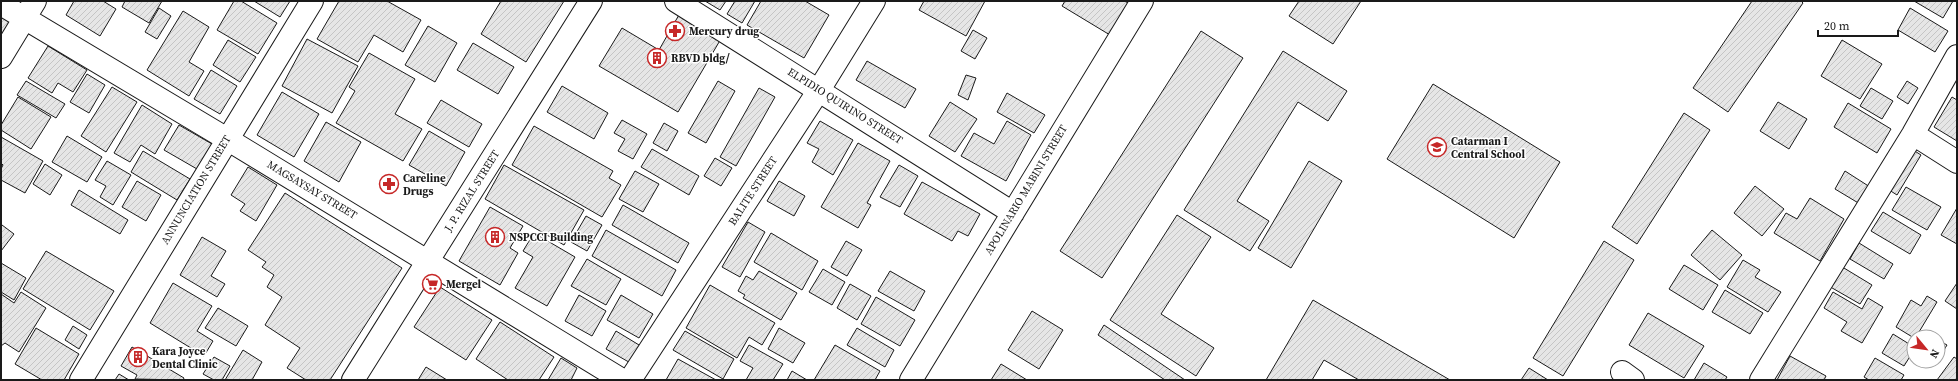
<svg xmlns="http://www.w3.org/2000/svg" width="1958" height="381" viewBox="0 0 1958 381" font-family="'Source Serif 4',serif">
	<defs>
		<pattern id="building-hatch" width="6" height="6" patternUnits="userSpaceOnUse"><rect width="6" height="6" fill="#e6e6e6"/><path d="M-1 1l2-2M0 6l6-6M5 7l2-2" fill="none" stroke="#c5c5c5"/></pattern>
	</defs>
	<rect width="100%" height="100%" fill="#fff"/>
	<!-- building -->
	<path fill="url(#building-hatch)" stroke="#1a1a1a" d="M74 1H103L116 9 100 36 66 15Z
		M125 1H162L149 23 122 7Z
		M234 1H241L277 23 258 54 217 30Z
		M254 1H290L280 17Z
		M339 1H387L421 20 403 52 374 35 358 62 317 39Z
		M501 1H564L526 62 481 34Z
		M705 1H726L720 10Z
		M735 1H755L742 23 727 14Z
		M761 1H805L829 15 804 58 747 25Z
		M924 1H985L966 36 919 10Z
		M1065 1H1125L1129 4 1110 35 1062 6Z
		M1299 1H1361L1333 44 1289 16Z
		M1752 1H1801L1803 3 1728 112 1693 88Z
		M1914 1H1953L1943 18Z
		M159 8 171 16 157 39 145 32Z
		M1910 8 1948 31 1935 52 1898 30Z
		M183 11 209 27 189 62 204 71 189 96 147 70Z
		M680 13 722 37 678 112 599 66 622 28 659 50Z
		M1 17 16 25 1 52Z
		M428 26 457 43 435 82 405 65Z
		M973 30 987 38 975 59 961 51Z
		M1201 31 1243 58 1102 278 1060 251Z
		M307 39 358 66 332 113 282 86Z
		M228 40 256 57 240 82 213 65Z
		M1842 40 1882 64 1860 99 1821 76Z
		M473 43 514 67 498 94 457 70Z
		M48 46 87 70 73 92 58 83 52 93 28 78Z
		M1283 51 1347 91 1328 121 1298 102 1237 201 1269 221 1250 251 1184 210Z
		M369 53 415 79 395 114 422 129 403 161 336 123 355 91 349 87Z
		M867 61 916 89 905 108 856 80Z
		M211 70 237 86 220 114 194 99Z
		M87 74 105 85 89 113 70 102Z
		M966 75 976 78 968 100 958 95Z
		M26 81 65 104 56 118 17 95Z
		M718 81 735 91 706 143 688 133Z
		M1907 81 1918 88 1908 104 1897 97Z
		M1433 84 1560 162 1514 238 1387 159Z
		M562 86 608 113 594 139 547 112Z
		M112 87 137 102 106 152 81 136Z
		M759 88 775 97 736 166 720 157Z
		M1871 88 1893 101 1882 119 1860 106Z
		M282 92 319 114 294 157 257 135Z
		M1007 93 1045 115 1034 133 997 112Z
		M18 97 51 117 31 149 1 130V125Z
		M1952 97 1957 100V141L1934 127Z
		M441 100 482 124 469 147 427 123Z
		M950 102 977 119 955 152 929 136Z
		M1778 102 1807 119 1789 149 1760 131Z
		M1848 103 1891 129 1877 153 1834 127Z
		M142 105 172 124 155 154 141 145 130 162 114 153Z
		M1684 113 1710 130 1637 244 1612 227Z
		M622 120 647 134 633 159 618 151 625 139 614 133Z
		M820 121 853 140 833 175 812 162 819 149 807 143Z
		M1007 121 1031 135 1006 181 961 156 974 133 994 144Z
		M326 122 361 142 339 182 304 161Z
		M664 123 678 131 667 151 653 143Z
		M179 125 212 144 197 169 164 150Z
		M534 126 613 171 609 178 621 185 602 217 512 165Z
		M429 131 465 152 446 186 409 165Z
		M67 136 102 157 87 182 52 162Z
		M1 137 43 161 25 193 1 180V169L3 165 1 163Z
		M858 143 890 161 867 203 871 205 858 228 821 207Z
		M1910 148 1921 155 1897 195 1886 188Z
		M652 149 699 176 689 195 641 167Z
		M143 151 190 179 177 200 131 172Z
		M715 158 732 168 721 186 704 176Z
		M107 161 131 175 113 205 100 197 106 186 95 180Z
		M1309 161 1342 181 1291 268 1258 248Z
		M45 164 62 175 50 195 33 184Z
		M504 165 584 210 564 245 485 199Z
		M899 165 918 176 900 207 880 197Z
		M248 167 277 185 256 221 240 211 245 204 231 195Z
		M635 171 659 184 643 212 619 199Z
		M1845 171 1870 187 1860 204 1835 189Z
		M137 181 161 195 146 221 122 207Z
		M779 181 805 196 794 216 767 201Z
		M922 182 980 214 968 236 958 231 952 241 904 214Z
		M1755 186 1784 209 1762 236 1734 213Z
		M1906 187 1941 207 1927 230 1892 210Z
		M79 190 128 220 120 234 71 205Z
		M285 193 402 268 330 380H306L287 368 300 348 265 325 282 297 267 287 274 275 262 267 266 262 248 250Z
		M1810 198 1844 219 1820 261 1774 233 1786 213 1797 219Z
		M623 205 689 243 678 263 612 225Z
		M490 207 523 226 510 248 518 253 500 285 459 261Z
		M1957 208V244L1941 235Z
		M1883 212 1921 235 1910 254 1871 231Z
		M1177 215 1211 237 1161 314 1214 348 1196 376 1110 320Z
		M586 216 602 225 587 251 571 242Z
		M748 222 765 232 740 277 722 267Z
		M2 225 14 234 1 251V226Z
		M606 230 676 270 662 296 592 256Z
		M1712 230 1742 255 1720 280 1691 255Z
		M534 233 575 257 547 306 515 288 533 257 523 251Z
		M771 233 818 261 802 290 754 262Z
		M202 237 226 251 211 276 225 284 217 297 180 275Z
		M846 241 862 250 847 276 831 267Z
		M1604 241 1634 260 1563 376 1533 358Z
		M1859 243 1893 264 1884 279 1850 259Z
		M46 251 114 291 90 330 23 289Z
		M587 259 621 279 606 305 571 286Z
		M1743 260 1760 270 1755 277 1781 292 1768 312 1727 287Z
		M1 263 26 278 14 300 1 292Z
		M1684 265 1718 285 1703 310 1669 289Z
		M1839 265 1872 285 1860 304 1827 285Z
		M823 269 845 282 832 305 809 292Z
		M759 271 797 293 781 320 743 298 745 295 738 291 746 276 753 280Z
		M890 271 925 291 914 311 878 291Z
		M173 283 212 306 197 331 213 341 204 356 150 323Z
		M1957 283V309L1945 301Z
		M850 284 871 296 857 320 837 308Z
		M710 285 775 323 762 345 749 337 737 358 686 328Z
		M440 287 492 320 466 360 414 327Z
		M1725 290 1763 313 1750 334 1712 312Z
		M21 292 46 308 19 352 5 343 1 346V294L14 303Z
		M1833 292 1862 309 1868 298 1883 307 1862 343 1841 331 1847 322 1824 308Z
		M579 295 606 311 592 336 565 321Z
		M621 295 653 314 639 338 607 320Z
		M1927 296 1937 302 1916 337 1914 338 1896 327 1911 300 1921 306Z
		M876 297 915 320 900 346 861 324Z
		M1313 300 1450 380H1359L1324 360 1312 380H1266Z
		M218 308 248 326 236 346 205 328Z
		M1032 311 1063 330 1039 369 1008 350Z
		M1648 313 1704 346 1684 378 1629 345Z
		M500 322 554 357 539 380H508L476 359Z
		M1104 325 1185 380H1165L1098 335Z
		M73 326 87 335 79 349 65 340Z
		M36 328 79 354 64 380H42L15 364Z
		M779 328 805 343 793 363 768 349Z
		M857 328 894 350 885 367 847 345Z
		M616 331 644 348 634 365 606 349Z
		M685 331 734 359 723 379 673 350Z
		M1893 334 1914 347V350L1904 366 1882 353Z
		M1938 340 1947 345 1938 360Z
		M749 345 783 364 773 380H746L753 368 740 361Z
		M835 345 880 371 875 380H814Z
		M132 347 184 378 183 380 135 379 137 375 121 366Z
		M243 350 262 362 252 380H225Z
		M1790 356 1826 376 1824 380H1777Z
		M214 357 230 366 222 380H214L203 374Z
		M1954 357 1957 359V380H1937Z
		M561 358 577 368 571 380H548Z
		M1875 358 1904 375 1901 380H1869L1864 377Z
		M678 359 716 380H666Z
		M1704 363 1727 377 1725 380H1694Z
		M1001 364 1027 380H991Z
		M426 367 447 380H418Z
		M1529 368 1548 380H1521Z
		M792 371 807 380H787Z
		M119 374 129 380H115Z"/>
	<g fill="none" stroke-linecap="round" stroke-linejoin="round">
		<defs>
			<path id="minor" d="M676 1 1013 213
				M1 4 227 139 622 380
				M1 57 35 1
				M1913 134 1957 162
				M1622 372 1633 380
				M81 380 312 1
				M630 380 819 90 874 1
				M911 380 1142 1
				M1761 380 1913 134 1957 56"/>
			<path id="secondary" d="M353 380 591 1"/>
		</defs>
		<!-- minor casing -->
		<use href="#minor" stroke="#1a1a1a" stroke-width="24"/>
		<!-- secondary casing -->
		<use href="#secondary" stroke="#1a1a1a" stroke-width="24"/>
		<!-- minor -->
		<use href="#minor" stroke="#fff" stroke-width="22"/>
		<!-- secondary -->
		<use href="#secondary" stroke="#fff" stroke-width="22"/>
	</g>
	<!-- icons -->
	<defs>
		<symbol id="pharmacy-ring" viewBox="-11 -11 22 22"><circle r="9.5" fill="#fff" stroke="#c62828" stroke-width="1.5"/><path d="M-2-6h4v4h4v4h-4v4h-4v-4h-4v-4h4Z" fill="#c62828"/></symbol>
		<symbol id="building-ring" viewBox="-11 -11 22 22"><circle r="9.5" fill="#fff" stroke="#c62828" stroke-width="1.5"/><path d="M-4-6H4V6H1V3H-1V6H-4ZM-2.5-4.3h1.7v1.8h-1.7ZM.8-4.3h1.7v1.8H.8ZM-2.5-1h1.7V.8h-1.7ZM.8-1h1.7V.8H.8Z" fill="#c62828"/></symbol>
		<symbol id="school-ring" viewBox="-11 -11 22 22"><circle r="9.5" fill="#fff" stroke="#c62828" stroke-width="1.5"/><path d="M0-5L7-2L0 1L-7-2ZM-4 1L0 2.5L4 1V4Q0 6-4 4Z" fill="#c62828"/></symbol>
		<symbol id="supermarket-ring" viewBox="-11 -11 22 22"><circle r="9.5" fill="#fff" stroke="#c62828" stroke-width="1.5"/><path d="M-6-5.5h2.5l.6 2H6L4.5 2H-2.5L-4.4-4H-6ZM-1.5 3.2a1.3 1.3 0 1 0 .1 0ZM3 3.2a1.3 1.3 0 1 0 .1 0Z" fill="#c62828"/></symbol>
	</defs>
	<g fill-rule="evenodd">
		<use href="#pharmacy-ring" x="664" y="20" width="22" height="22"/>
		<use href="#building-ring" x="646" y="47" width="22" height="22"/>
		<use href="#school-ring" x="1426" y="136" width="22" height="22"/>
		<use href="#pharmacy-ring" x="378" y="173" width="22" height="22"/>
		<use href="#building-ring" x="484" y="226" width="22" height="22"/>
		<use href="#supermarket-ring" x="421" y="273" width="22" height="22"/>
		<use href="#building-ring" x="127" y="346" width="22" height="22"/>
	</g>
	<g text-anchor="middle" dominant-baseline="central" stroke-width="3" stroke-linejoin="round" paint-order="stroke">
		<!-- poi labels -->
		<g font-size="11" font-weight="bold" fill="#1a1a1a" stroke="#fff" text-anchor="start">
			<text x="689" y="31">Mercury drug</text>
			<text x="671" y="58">RBVD bldg/</text>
			<text x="1451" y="141">Catarman I<tspan x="1451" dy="13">Central School</tspan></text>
			<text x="403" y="178">Careline<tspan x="403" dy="13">Drugs</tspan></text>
			<text x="509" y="237">NSPCCI Building</text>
			<text x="446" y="284">Mergel</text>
			<text x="152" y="351">Kara Joyce<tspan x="152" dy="13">Dental Clinic</tspan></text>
		</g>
		<!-- street labels -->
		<g font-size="11" fill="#1a1a1a" stroke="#fff">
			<text transform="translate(845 106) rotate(32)">ELPIDIO QUIRINO STREET</text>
			<text transform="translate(196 190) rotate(-59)">ANNUNCIATION STREET</text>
			<text transform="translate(312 190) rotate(31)">MAGSAYSAY STREET</text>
			<text transform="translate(1026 190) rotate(-59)">APOLINARIO MABINI STREET</text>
			<text transform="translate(472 191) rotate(-58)">J. P. RIZAL STREET</text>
			<text transform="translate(753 191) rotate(-57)">BALITE STREET</text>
		</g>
	</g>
	<!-- border -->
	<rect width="1958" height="381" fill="none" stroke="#1a1a1a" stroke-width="4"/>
	<!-- north arrow -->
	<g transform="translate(1926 349) rotate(119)"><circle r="19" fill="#ffffff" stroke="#a3a3a3"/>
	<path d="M0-3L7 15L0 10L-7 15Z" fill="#c62828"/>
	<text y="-6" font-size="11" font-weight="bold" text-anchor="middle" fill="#1a1a1a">N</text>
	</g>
	<!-- scale -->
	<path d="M1818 30v6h80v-6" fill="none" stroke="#1a1a1a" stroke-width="2"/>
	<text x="1824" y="30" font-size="12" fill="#1a1a1a" stroke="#ffffff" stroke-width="3" paint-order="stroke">20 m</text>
</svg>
